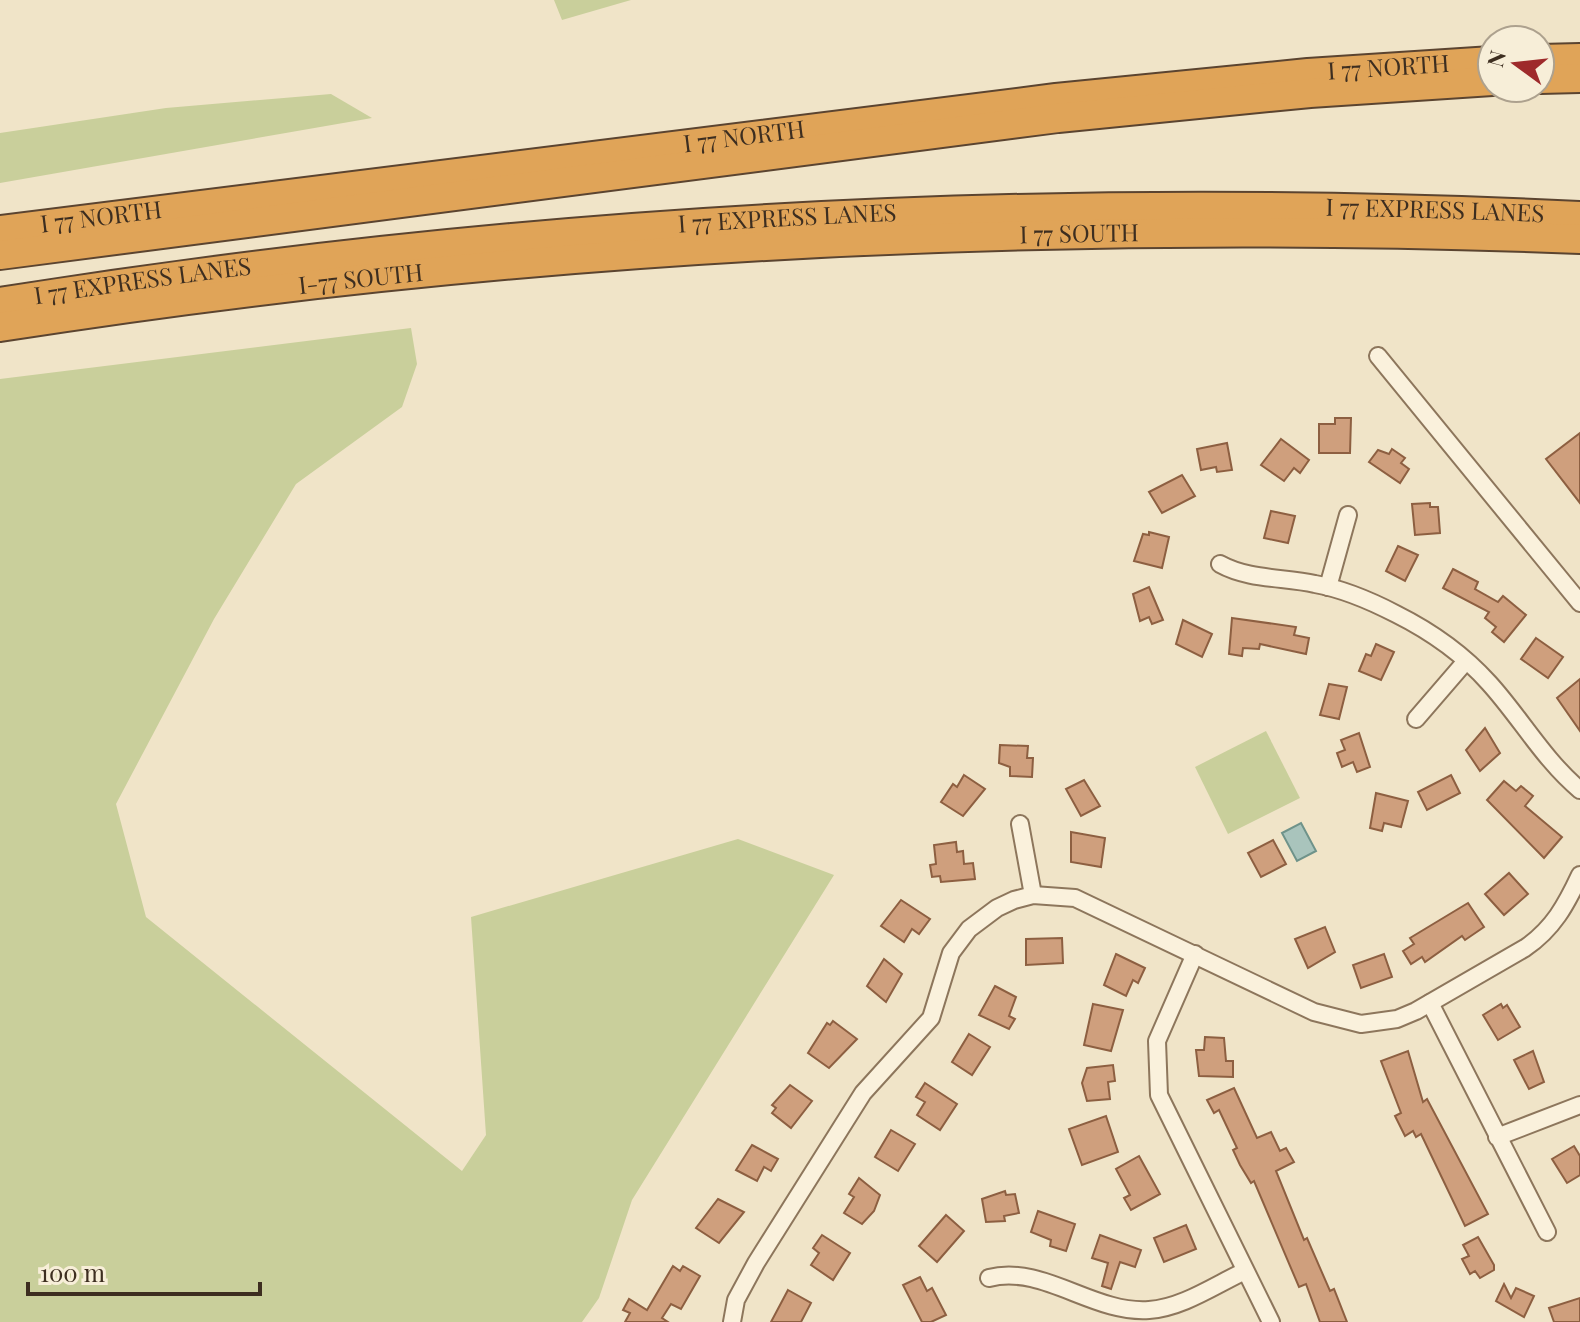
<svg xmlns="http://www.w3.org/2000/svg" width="1580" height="1322" font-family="'Playfair Display',serif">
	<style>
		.green { fill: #c9cf9b }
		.water { fill: #a9c4bc; stroke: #6f938a; stroke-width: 2 }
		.building { fill: #cf9f7d; stroke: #8d5f41; stroke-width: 2 }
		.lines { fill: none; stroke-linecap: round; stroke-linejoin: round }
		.minor-casing { stroke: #8d765c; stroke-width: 20 }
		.motorway-casing { stroke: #5b4430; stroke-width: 32 }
		.minor { stroke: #faf1dc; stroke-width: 16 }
		.motorway { stroke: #e0a458; stroke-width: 28 }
		.labels { text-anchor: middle; stroke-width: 8; stroke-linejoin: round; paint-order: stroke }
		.street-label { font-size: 24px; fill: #3d2e20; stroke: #f7eed8 }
	</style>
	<rect width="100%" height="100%" fill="#f0e4c8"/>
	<g class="green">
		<path d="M 554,0 L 631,0 L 562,20 Z"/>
		<path d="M 331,94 L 372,118 L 0,183 L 0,133 L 166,108 Z"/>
		<path d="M 411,328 L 417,364 L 402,407 L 296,484 L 214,619 L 116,804 L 146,917 L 462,1171 L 486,1135 L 471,917 L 738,839 L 834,875 L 632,1200 L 599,1298 L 582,1322 L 0,1322 L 0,379 Z"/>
		<path d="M 1266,731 L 1300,798 L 1228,834 L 1195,767 Z"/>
	</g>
	<path class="water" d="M 1301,823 L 1316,851 L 1297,861 L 1282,833 Z"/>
	<g class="building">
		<path d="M 1335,418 L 1351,418 L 1350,453 L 1319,453 L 1319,424 L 1335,424 Z"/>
		<path d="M 1580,433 L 1580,503 L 1546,459 Z"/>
		<path d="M 1281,439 L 1309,460 L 1300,473 L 1294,468 L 1284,481 L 1261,465 Z"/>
		<path d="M 1227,443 L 1232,470 L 1217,472 L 1216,467 L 1201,470 L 1197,449 Z"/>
		<path d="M 1392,449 L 1405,458 L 1401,463 L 1409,469 L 1400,483 L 1369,462 L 1378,450 L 1389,454 Z"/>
		<path d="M 1182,475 L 1195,496 L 1162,513 L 1149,492 Z"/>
		<path d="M 1430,503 L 1430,507 L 1438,507 L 1440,533 L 1415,535 L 1412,504 Z"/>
		<path d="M 1271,511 L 1295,516 L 1288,543 L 1264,538 Z"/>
		<path d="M 1149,532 L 1169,537 L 1162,568 L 1134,561 L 1143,534 L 1149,535 Z"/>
		<path d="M 1398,546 L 1418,555 L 1405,581 L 1386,571 Z"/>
		<path d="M 1453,569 L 1478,582 L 1475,589 L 1498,602 L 1503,596 L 1526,615 L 1504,642 L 1492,632 L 1496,627 L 1485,618 L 1489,612 L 1443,588 Z"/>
		<path d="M 1149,587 L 1163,620 L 1152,624 L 1149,617 L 1140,621 L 1133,594 Z"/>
		<path d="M 1232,618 L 1296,627 L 1294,635 L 1309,638 L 1306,654 L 1260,644 L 1259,649 L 1243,648 L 1242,656 L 1229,654 Z"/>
		<path d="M 1183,620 L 1212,634 L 1202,657 L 1176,644 Z"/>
		<path d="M 1536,638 L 1563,657 L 1548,678 L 1521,659 Z"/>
		<path d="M 1376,644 L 1394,652 L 1381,680 L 1359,671 L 1366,654 L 1371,656 Z"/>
		<path d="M 1580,679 L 1580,731 L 1557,698 Z"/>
		<path d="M 1329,684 L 1347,687 L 1339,719 L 1320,715 Z"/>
		<path d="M 1485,728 L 1500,753 L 1480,771 L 1466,750 Z"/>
		<path d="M 1359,733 L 1370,767 L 1357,772 L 1353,762 L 1342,767 L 1337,753 L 1345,750 L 1341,740 Z"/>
		<path d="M 1000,745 L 1028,746 L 1027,758 L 1033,758 L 1032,777 L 1010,776 L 1010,767 L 999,763 Z"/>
		<path d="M 964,775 L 985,789 L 963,816 L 941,802 L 953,784 L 957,787 Z"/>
		<path d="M 1451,775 L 1460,793 L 1427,810 L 1418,792 Z"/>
		<path d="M 1084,780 L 1100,806 L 1081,816 L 1066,789 Z"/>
		<path d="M 1504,781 L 1516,791 L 1521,786 L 1533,796 L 1525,806 L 1562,837 L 1544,858 L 1487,800 Z"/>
		<path d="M 1376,793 L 1408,801 L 1401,827 L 1384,823 L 1382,831 L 1370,828 Z"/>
		<path d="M 1071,832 L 1105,838 L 1101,867 L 1071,862 Z"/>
		<path d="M 1273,840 L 1286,864 L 1261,877 L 1248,853 Z"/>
		<path d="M 956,842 L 957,852 L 963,851 L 964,864 L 973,863 L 975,879 L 941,882 L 940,876 L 932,877 L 930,865 L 936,864 L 934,845 Z"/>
		<path d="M 1509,873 L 1528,894 L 1504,915 L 1485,894 Z"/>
		<path d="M 901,900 L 930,919 L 919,934 L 912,929 L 904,942 L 881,926 Z"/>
		<path d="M 1468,903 L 1484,927 L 1465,940 L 1462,936 L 1425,962 L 1422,957 L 1411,964 L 1403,951 L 1414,944 L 1410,938 Z"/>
		<path d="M 1325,927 L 1335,952 L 1308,968 L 1295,939 Z"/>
		<path d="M 1062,938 L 1063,963 L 1026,965 L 1026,939 Z"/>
		<path d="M 1116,954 L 1145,968 L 1138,983 L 1133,980 L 1126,996 L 1104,985 Z"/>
		<path d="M 1384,954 L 1392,977 L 1361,988 L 1353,965 Z"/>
		<path d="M 884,959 L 902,974 L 886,1002 L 867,986 Z"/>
		<path d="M 995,986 L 1016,997 L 1009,1016 L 1015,1019 L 1009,1029 L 979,1015 Z"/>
		<path d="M 1093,1004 L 1123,1010 L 1111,1051 L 1084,1045 Z"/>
		<path d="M 1501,1004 L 1503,1008 L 1507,1005 L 1520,1027 L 1498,1040 L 1483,1015 Z"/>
		<path d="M 833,1021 L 857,1039 L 829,1068 L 808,1053 L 827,1023 L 830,1025 Z"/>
		<path d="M 969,1034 L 990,1047 L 972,1075 L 952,1062 Z"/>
		<path d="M 1205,1037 L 1224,1038 L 1226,1061 L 1233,1061 L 1233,1077 L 1199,1076 L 1196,1050 L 1204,1050 Z"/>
		<path d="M 1408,1051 L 1423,1102 L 1427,1099 L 1488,1214 L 1465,1226 L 1421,1134 L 1416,1137 L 1413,1131 L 1405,1136 L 1395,1116 L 1401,1113 L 1381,1061 Z"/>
		<path d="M 1533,1051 L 1544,1082 L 1529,1089 L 1514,1060 Z"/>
		<path d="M 1113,1065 L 1115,1081 L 1108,1082 L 1110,1099 L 1087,1101 L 1082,1083 L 1087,1068 Z"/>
		<path d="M 925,1083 L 957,1104 L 940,1130 L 917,1115 L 925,1102 L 916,1097 Z"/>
		<path d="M 790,1085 L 812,1101 L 791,1128 L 772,1113 L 776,1108 L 772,1105 Z"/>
		<path d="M 1234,1088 L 1257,1138 L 1271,1132 L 1280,1151 L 1286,1148 L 1294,1162 L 1276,1171 L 1304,1240 L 1307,1238 L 1330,1291 L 1334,1289 L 1347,1322 L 1320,1322 L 1306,1284 L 1299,1287 L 1254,1181 L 1251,1183 L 1240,1165 L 1233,1150 L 1237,1148 L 1219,1110 L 1214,1113 L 1207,1100 Z"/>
		<path d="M 1106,1116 L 1118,1152 L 1082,1165 L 1069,1129 Z"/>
		<path d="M 891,1130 L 915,1144 L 898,1171 L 875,1157 Z"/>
		<path d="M 752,1145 L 778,1159 L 771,1171 L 764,1167 L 757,1181 L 736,1170 Z"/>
		<path d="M 1574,1146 L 1580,1156 L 1580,1175 L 1567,1183 L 1552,1159 Z"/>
		<path d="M 1139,1156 L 1160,1194 L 1131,1210 L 1124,1198 L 1130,1195 L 1116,1169 Z"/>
		<path d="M 859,1178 L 880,1195 L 874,1211 L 862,1224 L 844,1213 L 854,1197 L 849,1194 Z"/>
		<path d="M 1005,1191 L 1006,1195 L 1015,1194 L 1019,1213 L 1004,1216 L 1005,1221 L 986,1222 L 982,1199 Z"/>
		<path d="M 718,1199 L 744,1212 L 719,1243 L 696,1228 Z"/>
		<path d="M 1038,1211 L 1075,1224 L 1066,1251 L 1050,1246 L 1051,1240 L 1031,1232 Z"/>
		<path d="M 946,1215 L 964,1231 L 937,1262 L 919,1246 Z"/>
		<path d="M 1186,1225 L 1196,1249 L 1164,1262 L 1154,1238 Z"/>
		<path d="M 822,1235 L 850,1253 L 833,1280 L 811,1265 L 819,1253 L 813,1248 Z"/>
		<path d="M 1100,1235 L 1141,1250 L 1135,1267 L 1120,1262 L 1111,1289 L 1102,1286 L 1108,1263 L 1092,1258 Z"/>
		<path d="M 1478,1237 L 1494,1265 L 1494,1270 L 1480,1278 L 1475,1271 L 1470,1274 L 1462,1259 L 1469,1256 L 1463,1245 Z"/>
		<path d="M 673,1266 L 680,1271 L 683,1266 L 700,1276 L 681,1309 L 671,1304 L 662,1318 L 668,1322 L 625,1322 L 630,1313 L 623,1310 L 629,1299 L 647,1310 Z"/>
		<path d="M 920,1277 L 927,1291 L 932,1288 L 946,1315 L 931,1322 L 922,1322 L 903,1285 Z"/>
		<path d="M 1504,1284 L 1511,1298 L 1516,1288 L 1534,1296 L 1524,1317 L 1496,1301 Z"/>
		<path d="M 788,1290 L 811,1303 L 801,1322 L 771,1322 Z"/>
		<path d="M 1580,1298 L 1580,1322 L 1554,1322 L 1549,1308 Z"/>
	</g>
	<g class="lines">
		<defs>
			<g id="minor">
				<path d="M 1378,356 L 1580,603"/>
				<path d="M 1220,564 C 1249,580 1284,577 1315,584 C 1343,589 1371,601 1396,614 C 1430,631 1463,654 1489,683 C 1520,717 1544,760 1580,790"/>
				<path d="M 1328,587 L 1348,515"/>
				<path d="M 1416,719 L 1466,661"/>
				<path d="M 1020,824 L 1033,895"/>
				<path d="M 1195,954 L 1157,1041 L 1159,1095 L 1271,1322"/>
				<path d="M 1430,1003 L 1547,1232"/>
				<path d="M 1497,1137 L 1580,1105"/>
				<path d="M 989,1278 C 1043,1264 1093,1314 1149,1310 C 1182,1308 1215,1285 1245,1271"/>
				<path d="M 732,1322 L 736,1300 L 756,1263 L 863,1093 L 931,1018 L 951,953 L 969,929 L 997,908 L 1014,900 L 1033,895 L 1075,898 L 1314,1012 L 1361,1024 L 1397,1019 L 1416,1011 L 1525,948 C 1553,929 1566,905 1580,875"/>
			</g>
			<g id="motorway">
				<path d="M 1540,59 L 1580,58"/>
				<path d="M 1540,79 L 1580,78"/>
				<path id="s1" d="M 0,230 L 1056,98 L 1308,73 L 1492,61"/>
				<path d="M 0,255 L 1058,118 L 1310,93 L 1492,81"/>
				<path id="s2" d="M 0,302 C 521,219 1053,190 1580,216"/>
				<path id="s3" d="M 0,327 C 522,245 1052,219 1580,239"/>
			</g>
		</defs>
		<use href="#minor" class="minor-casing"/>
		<use href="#motorway" class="motorway-casing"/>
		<use href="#minor" class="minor"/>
		<use href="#motorway" class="motorway"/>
	</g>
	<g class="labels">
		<g class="street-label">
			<text dy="8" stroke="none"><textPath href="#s1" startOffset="1398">I 77 NORTH</textPath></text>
			<text dy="8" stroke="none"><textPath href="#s1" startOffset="750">I 77 NORTH</textPath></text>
			<text dy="8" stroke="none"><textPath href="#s2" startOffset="1440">I 77 EXPRESS LANES</textPath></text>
			<text dy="8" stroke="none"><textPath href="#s1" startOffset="102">I 77 NORTH</textPath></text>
			<text dy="8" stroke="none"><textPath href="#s2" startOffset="792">I 77 EXPRESS LANES</textPath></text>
			<text dy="8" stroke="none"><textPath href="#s3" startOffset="1084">I 77 SOUTH</textPath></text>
			<text dy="8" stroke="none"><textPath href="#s3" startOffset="364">I-77 SOUTH</textPath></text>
			<text dy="8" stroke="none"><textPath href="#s2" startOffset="144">I 77 EXPRESS LANES</textPath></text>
		</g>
	</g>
	<g transform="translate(1516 64) rotate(285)"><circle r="38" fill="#f7eed8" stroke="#ada18e" stroke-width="2"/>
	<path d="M0-6L14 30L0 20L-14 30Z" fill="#9e2a2b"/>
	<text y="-12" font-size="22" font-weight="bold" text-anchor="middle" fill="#3d2e20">N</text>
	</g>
	<path d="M28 1282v12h232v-12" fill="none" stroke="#3d2e20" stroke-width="4"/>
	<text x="40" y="1282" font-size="24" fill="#3d2e20" stroke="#f7eed8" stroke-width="6" paint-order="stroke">100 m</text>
</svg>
